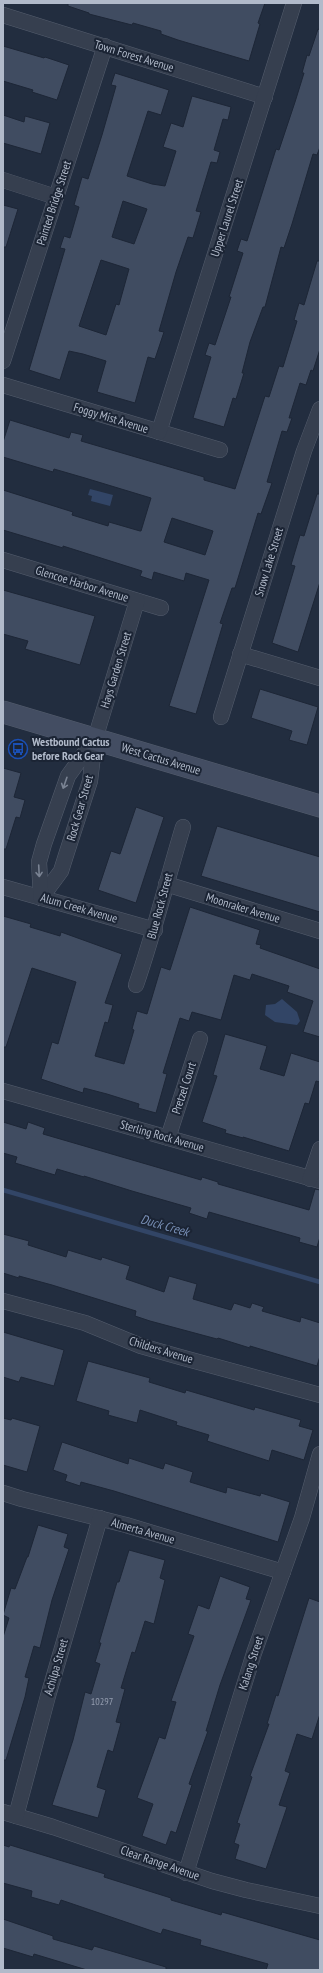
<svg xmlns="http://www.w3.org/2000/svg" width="323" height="1973" font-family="'PT Sans Narrow',sans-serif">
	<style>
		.water { fill: #324566 }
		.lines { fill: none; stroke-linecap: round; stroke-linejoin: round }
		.stream { stroke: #324566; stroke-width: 4.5 }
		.building { fill: #404c61; stroke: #1d2636; fill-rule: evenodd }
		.street-casing { stroke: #545d6d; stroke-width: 16 }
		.secondary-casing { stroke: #545d6d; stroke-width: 23 }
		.street { stroke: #363f4f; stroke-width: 15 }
		.secondary { stroke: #434d62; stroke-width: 22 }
		.oneway { stroke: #7a8393 }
		.labels { text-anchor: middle; stroke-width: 4; stroke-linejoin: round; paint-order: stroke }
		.number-label { font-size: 10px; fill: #959eb0 }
		.street-label { font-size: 12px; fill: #b1baca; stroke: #1b2434 }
		.poi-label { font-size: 12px; font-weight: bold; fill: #b1baca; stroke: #1b2434; text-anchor: start }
		.water-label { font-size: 13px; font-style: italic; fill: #778eb4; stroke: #1b2434 }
	</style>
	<rect width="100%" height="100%" fill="#222d3f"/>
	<g class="water">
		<path d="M 90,489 L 113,495 L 110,506 L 91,501 L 92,496 L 88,495 Z"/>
		<path d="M 282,999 L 297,1012 L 300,1021 L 297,1025 L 275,1022 L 265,1015 L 266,1005 L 275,1004 Z"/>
	</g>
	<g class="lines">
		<path class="stream" d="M 3,1190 L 320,1282"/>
	</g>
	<g class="building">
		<path d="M 68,3 L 265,3 L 258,23 L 260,24 L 249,61 L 178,40 L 161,34 L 161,31 L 133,23 L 132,25 L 89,14 L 89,13 L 68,6 Z"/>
		<path d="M 318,29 L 320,30 L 320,147 L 317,155 L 313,154 L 292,224 L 284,248 L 281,247 L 265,307 L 263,307 L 250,342 L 242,373 L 244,373 L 236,399 L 233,398 L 224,427 L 193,418 L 211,357 L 205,355 L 209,343 L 215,345 L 231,297 L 229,297 L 243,253 L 237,251 L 241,239 L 247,241 L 276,149 L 279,150 L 295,102 L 304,73 L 302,73 L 307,55 L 309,56 Z"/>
		<path d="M 3,46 L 44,58 L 45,57 L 69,65 L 57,100 L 32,92 L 33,90 L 3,81 Z"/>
		<path d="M 115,73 L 169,90 L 161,115 L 148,111 L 127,176 L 152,184 L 165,186 L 176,151 L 163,147 L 171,123 L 183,127 L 192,96 L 231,107 L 228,120 L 223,119 L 214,150 L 220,152 L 217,163 L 211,162 L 196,211 L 201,212 L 193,238 L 188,237 L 176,272 L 159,331 L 164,332 L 155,359 L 148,357 L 135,403 L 97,392 L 106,361 L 83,354 L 69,351 L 60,380 L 29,370 L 65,249 L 60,248 L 64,236 L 70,238 L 79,207 L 74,205 L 82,177 L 88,179 L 102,135 L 116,86 L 111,85 ZM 123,201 L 147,209 L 134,244 L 112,237 ZM 101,260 L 129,269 L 119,305 L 116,304 L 106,335 L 79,326 Z"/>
		<path d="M 3,115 L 24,122 L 25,116 L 50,123 L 41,154 L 3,143 Z"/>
		<path d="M 3,205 L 18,209 L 6,247 L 3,247 Z"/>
		<path d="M 317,261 L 320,261 L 320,349 L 313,371 L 311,370 L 306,385 L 300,383 L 289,418 L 292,418 L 287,432 L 282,431 L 267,482 L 272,483 L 261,514 L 258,513 L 235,588 L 232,588 L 220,623 L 223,624 L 196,714 L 169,706 L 209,580 L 186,573 L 184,581 L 154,572 L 152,580 L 140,576 L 142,571 L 63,546 L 63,548 L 3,530 L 3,490 L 73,512 L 72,515 L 108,526 L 109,522 L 140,531 L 141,531 L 151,498 L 85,478 L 54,469 L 53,472 L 3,457 L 3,442 L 10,420 L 69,438 L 71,432 L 83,435 L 81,441 L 204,477 L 204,480 L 235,489 L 265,396 L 269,397 L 279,366 L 283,367 L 297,321 L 294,320 L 299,303 L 304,305 ZM 172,518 L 213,531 L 205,555 L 164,542 Z"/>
		<path d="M 317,494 L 320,494 L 320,582 L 298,652 L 272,643 L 295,566 L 291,565 L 300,535 L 304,536 Z"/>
		<path d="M 3,590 L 95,616 L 80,665 L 25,649 L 28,641 L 3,634 Z"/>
		<path d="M 260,689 L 318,707 L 307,745 L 289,740 L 292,731 L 251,718 Z"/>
		<path d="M 3,768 L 21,773 L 14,797 L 25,800 L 20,818 L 16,817 L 6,849 L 3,849 Z"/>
		<path d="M 136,807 L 164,817 L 136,903 L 98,890 L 111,851 L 120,854 Z"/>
		<path d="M 217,826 L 320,857 L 320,912 L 201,876 Z"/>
		<path d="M 190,907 L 260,930 L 256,944 L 261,945 L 260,948 L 320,969 L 320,1037 L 303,1032 L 313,1001 L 287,992 L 289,986 L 252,974 L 250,980 L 234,975 L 221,1020 L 192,1012 L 189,1021 L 180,1018 L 163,1073 L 167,1074 L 156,1113 L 138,1108 L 139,1104 L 107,1094 L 84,1088 L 83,1093 L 41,1079 L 52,1042 L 58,1044 L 76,982 L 32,968 L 6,1047 L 3,1047 L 3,916 L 31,924 L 30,927 L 60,936 L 61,932 L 122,954 L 105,1003 L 113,1005 L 108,1023 L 105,1022 L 95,1056 L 124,1064 L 134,1030 L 132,1029 L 137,1011 L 147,1014 L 161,967 L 170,970 Z"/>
		<path d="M 225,1034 L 267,1046 L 260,1069 L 284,1076 L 291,1053 L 320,1062 L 320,1082 L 316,1081 L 309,1104 L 305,1103 L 289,1151 L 243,1137 L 243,1138 L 225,1133 L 226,1130 L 202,1122 L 217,1076 L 213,1075 Z"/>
		<path d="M 3,1122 L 26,1129 L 28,1122 L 45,1128 L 43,1134 L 201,1180 L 202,1177 L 218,1182 L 218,1184 L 309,1210 L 315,1189 L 320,1190 L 320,1237 L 317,1247 L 299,1242 L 300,1238 L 209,1212 L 207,1219 L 189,1213 L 191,1208 L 132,1191 L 84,1176 L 84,1177 L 57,1169 L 55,1175 L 15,1163 L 17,1157 L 3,1153 Z"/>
		<path d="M 3,1234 L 29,1241 L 28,1245 L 66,1257 L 68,1250 L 101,1260 L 102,1257 L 130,1266 L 126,1279 L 164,1292 L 169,1276 L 197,1284 L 193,1299 L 231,1310 L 234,1303 L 250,1308 L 252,1303 L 264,1307 L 262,1311 L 300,1322 L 301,1317 L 320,1323 L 320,1356 L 317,1366 L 250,1346 L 250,1348 L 218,1338 L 217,1339 L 150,1321 L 135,1316 L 136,1311 L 52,1285 L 19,1276 L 19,1278 L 3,1273 Z"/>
		<path d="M 3,1332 L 64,1350 L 54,1386 L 21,1377 L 19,1382 L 3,1377 Z"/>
		<path d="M 88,1361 L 150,1378 L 149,1382 L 185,1393 L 186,1390 L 254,1410 L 255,1407 L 301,1420 L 299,1426 L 313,1430 L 304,1460 L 272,1450 L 269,1461 L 207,1441 L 209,1435 L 176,1425 L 177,1422 L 140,1410 L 137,1423 L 108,1415 L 109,1411 L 76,1401 Z"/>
		<path d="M 3,1418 L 11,1420 L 12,1418 L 40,1426 L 27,1472 L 3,1465 Z"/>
		<path d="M 62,1442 L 128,1464 L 129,1458 L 163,1469 L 165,1463 L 193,1472 L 190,1482 L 226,1493 L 227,1487 L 260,1496 L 261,1493 L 290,1502 L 278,1542 L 114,1491 L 81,1482 L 80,1486 L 65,1481 L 67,1475 L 53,1470 Z"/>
		<path d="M 38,1525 L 68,1534 L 64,1547 L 69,1549 L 52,1600 L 40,1648 L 34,1646 L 25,1677 L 29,1678 L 25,1697 L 6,1760 L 3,1760 L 3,1637 L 9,1618 L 3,1615 L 11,1588 L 15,1589 L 27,1557 L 28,1557 Z"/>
		<path d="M 129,1550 L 165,1560 L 160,1578 L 165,1580 L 154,1624 L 145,1621 L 135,1653 L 132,1652 L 121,1688 L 125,1689 L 116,1722 L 121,1723 L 113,1752 L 108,1750 L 97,1787 L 106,1790 L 98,1818 L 52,1805 L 73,1740 L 85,1692 L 91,1694 L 100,1664 L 95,1662 L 101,1643 L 99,1643 L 117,1582 L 119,1582 Z"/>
		<path d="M 220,1576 L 250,1587 L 246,1599 L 251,1600 L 220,1685 L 206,1731 L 208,1731 L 189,1784 L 192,1785 L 176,1833 L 171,1831 L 166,1845 L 142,1836 L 153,1804 L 137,1798 L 159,1737 L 165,1739 L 176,1702 L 171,1701 L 194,1636 L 188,1634 L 198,1605 L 209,1609 Z"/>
		<path d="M 309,1598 L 320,1602 L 320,1714 L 312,1739 L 297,1734 L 285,1771 L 290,1773 L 279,1805 L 287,1807 L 266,1869 L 235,1859 L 239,1845 L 234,1843 L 240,1824 L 237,1823 L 252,1777 L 250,1776 L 269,1724 L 267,1724 L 276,1695 L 278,1696 Z"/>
		<path d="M 3,1845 L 9,1847 L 10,1845 L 105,1874 L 104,1877 L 171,1898 L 171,1900 L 221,1915 L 222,1912 L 320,1940 L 320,1970 L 266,1970 L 268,1964 L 200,1945 L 201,1940 L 163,1929 L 161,1934 L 61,1900 L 59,1905 L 31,1897 L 32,1891 L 3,1883 Z"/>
		<path d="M 3,1919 L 53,1936 L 53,1939 L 92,1950 L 94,1946 L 166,1967 L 166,1970 L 87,1970 L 34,1954 L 33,1957 L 3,1948 Z"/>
	</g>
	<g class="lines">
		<defs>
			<g id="street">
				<path d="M 3,15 L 265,97"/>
				<path d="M 3,180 L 56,197"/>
				<path d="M 3,361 L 105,46"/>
				<path d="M 3,385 L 220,450"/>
				<path d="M 159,432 L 294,3"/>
				<path d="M 3,560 L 161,608"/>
				<path d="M 240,654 L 320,678"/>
				<path d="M 221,717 L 304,451 L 320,409"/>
				<path d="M 166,884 L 320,931"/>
				<path d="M 3,887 L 155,930"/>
				<path d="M 41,898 L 61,871 L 67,852 L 90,781 L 95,739 L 137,601"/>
				<path d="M 41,898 L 39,862 L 44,844 L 68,776 L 94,740"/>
				<path d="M 136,985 C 154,933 167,880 183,827"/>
				<path d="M 3,1091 L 320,1181"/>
				<path d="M 168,1138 L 200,1039"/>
				<path d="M 310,1179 L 320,1149"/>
				<path d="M 3,1301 L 85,1323 L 141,1346 L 180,1357 L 320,1395"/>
				<path d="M 3,1493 L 22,1499 L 126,1525 L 283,1572"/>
				<path d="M 3,1812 L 53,1827 L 212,1881 L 246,1890 L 320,1906"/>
				<path d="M 16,1816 L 48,1696 L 100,1518"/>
				<path d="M 186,1873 L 254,1653 L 302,1518 L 320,1454"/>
			</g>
			<path id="secondary" d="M 3,712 L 320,806"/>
		</defs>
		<use href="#street" class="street-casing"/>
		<use href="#secondary" class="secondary-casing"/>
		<use href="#street" class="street"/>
		<use href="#secondary" class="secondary"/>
	</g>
	<defs><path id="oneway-shaft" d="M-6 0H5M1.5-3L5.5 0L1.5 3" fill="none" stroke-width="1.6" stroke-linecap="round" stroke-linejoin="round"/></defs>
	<g class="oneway">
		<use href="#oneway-shaft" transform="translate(65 783) rotate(109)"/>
		<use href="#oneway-shaft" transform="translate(39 871) rotate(87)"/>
	</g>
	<defs>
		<symbol id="bus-ring" viewBox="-11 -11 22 22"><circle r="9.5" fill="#1b2434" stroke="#1a4fb4" stroke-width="1.5"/><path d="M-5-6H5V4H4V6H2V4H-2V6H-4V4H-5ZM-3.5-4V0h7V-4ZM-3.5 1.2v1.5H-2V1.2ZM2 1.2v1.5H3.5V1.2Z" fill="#1a4fb4"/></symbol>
	</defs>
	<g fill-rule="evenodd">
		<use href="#bus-ring" x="7" y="738" width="22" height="22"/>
	</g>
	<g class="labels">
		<g class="number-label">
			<text x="102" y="1705">10297</text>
		</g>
		<g class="street-label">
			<text transform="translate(134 56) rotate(17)" y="4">Town Forest Avenue</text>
			<text transform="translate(54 203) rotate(-72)" y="4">Painted Bridge Street</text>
			<text transform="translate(227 218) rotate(-72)" y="4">Upper Laurel Street</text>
			<text transform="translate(111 418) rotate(17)" y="4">Foggy Mist Avenue</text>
			<text transform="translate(269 562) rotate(-73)" y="4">Snow Lake Street</text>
			<text transform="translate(82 584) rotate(17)" y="4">Glencoe Harbor Avenue</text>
			<text transform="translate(116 670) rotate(-73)" y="4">Hays Garden Street</text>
			<text transform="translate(161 759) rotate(17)" y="4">West Cactus Avenue</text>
			<text transform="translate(80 808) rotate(-74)" y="4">Rock Gear Street</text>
			<text transform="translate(160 906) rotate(-75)" y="4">Blue Rock Street</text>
			<text transform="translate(79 908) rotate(16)" y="4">Alum Creek Avenue</text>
			<text transform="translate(243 908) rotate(17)" y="4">Moonraker Avenue</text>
			<text transform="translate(184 1088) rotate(-72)" y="4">Pretzel Court</text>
			<text transform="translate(162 1136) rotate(16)" y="4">Sterling Rock Avenue</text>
			<text transform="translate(161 1350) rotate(17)" y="4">Childers Avenue</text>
			<text transform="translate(143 1531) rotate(16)" y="4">Almerta Avenue</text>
			<text transform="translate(251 1663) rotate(-72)" y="4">Kalang Street</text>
			<text transform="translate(56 1667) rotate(-74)" y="4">Achilpa Street</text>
			<text transform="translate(160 1863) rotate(19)" y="4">Clear Range Avenue</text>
		</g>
		<g class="poi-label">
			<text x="32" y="746">Westbound Cactus<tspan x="32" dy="14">before Rock Gear</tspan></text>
		</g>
		<g class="water-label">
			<text transform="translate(165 1225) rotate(16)" y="5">Duck Creek</text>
		</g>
	</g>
	<rect width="323" height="1973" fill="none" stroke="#b1baca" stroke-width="8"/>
</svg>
